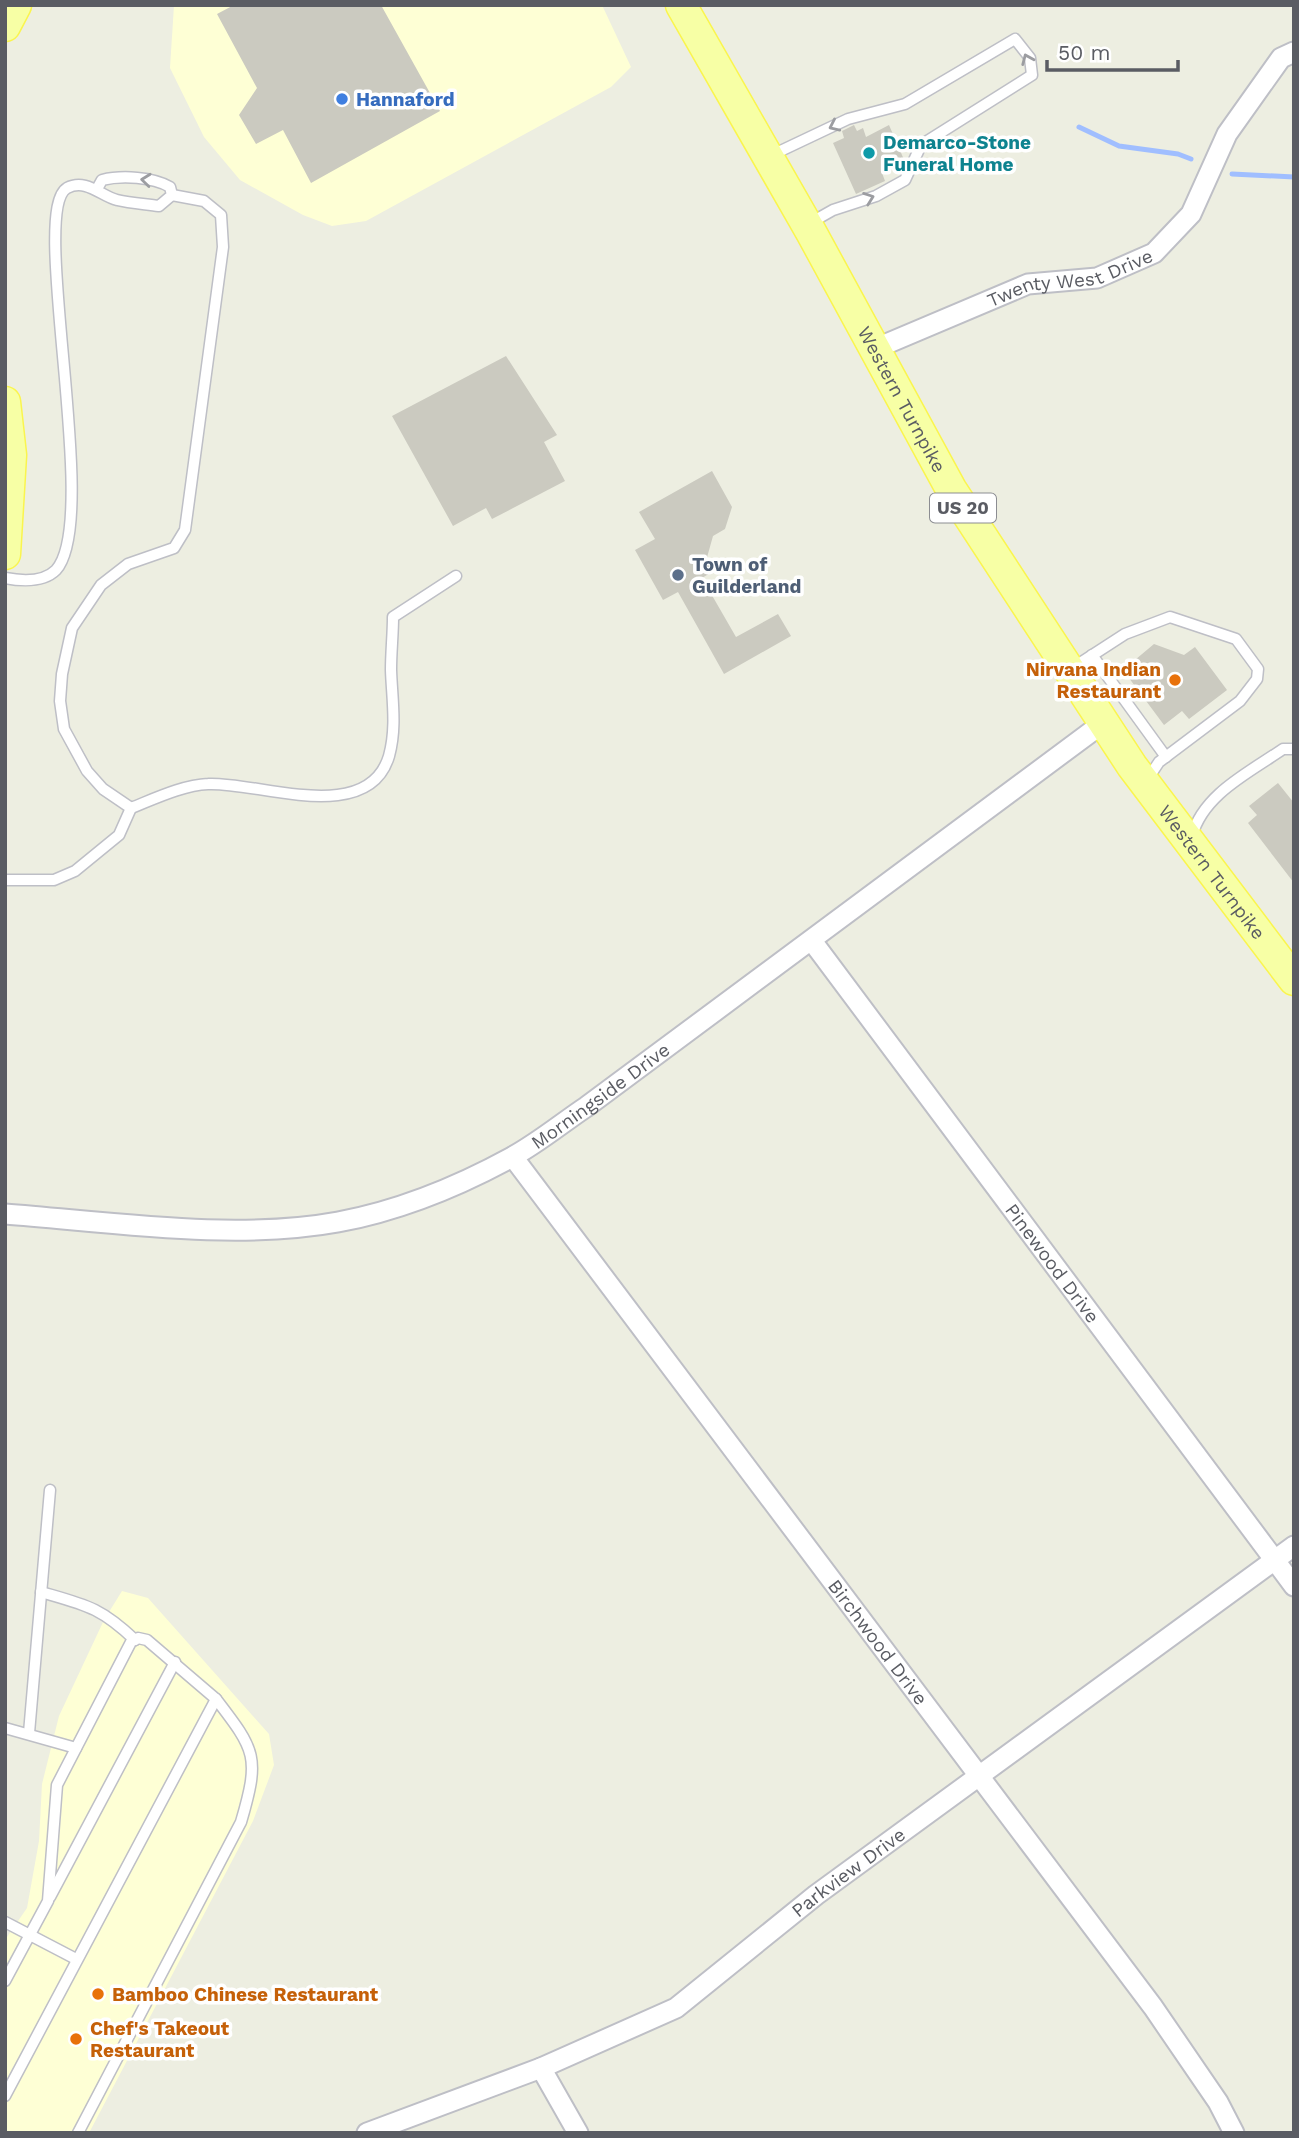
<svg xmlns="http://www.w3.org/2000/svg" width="1299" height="2138" font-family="'Work Sans',sans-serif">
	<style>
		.commercial { fill: #feffd5 }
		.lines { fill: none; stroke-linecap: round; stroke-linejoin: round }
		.stream { stroke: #a0beff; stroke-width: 5 }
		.building { fill: #cbcac0 }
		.service-casing { stroke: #bebfc6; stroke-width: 13 }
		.minor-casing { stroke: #bebfc6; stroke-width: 23 }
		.primary-casing { stroke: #faf54e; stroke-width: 33 }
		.service { stroke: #fff; stroke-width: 10 }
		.minor { stroke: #fff; stroke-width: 19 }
		.primary { stroke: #f7ffa5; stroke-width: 30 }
		.oneway { stroke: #9c9da1 }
		.shop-dot { fill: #3f7fe0; stroke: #fff; stroke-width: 2.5 }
		.culture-dot { fill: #0f9aa8; stroke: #fff; stroke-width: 2.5 }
		.service-dot { fill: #5c6f8a; stroke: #fff; stroke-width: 2.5 }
		.food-dot { fill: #e8710a; stroke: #fff; stroke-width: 2.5 }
		.labels { text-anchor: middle; stroke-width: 7; stroke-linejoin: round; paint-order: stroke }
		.shield { fill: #fff; stroke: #8c8d92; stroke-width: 2 }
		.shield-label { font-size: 18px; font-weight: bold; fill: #5a5c63 }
		.shop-label { font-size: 19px; font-weight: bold; fill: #366cbe; stroke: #fff; text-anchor: start }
		.culture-label { font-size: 19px; font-weight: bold; fill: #0d838f; stroke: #fff; text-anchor: start }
		.street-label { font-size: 19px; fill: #5a5c63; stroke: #fff }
		.service-label { font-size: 19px; font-weight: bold; fill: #4e5e75; stroke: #fff; text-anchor: start }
		.food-label { font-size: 19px; font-weight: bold; fill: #c56008; stroke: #fff; text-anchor: start }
	</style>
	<rect width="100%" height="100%" fill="#edeee1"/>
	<g class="commercial">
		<path d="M 174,5 L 602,5 L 631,67 L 611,87 L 366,221 L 332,226 L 303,215 L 240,180 L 204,137 L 170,68 Z"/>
		<path d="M 122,1591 L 148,1598 L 269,1734 L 274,1765 L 253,1821 L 89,2133 L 5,2133 L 5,1940 L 27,1908 L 39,1841 L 42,1784 L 59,1716 L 104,1620 Z"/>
	</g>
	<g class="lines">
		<g class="stream">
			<path d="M 1079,127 L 1119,146 L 1178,154 L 1191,159"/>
			<path d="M 1232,174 L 1294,177"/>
		</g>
	</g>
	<g class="building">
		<path d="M 234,5 L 381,5 L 440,111 L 311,183 L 283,130 L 256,144 L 239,115 L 257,88 L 217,14 Z"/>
		<path d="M 854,125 L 857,131 L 863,128 L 866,137 L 889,125 L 905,162 L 882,173 L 885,181 L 856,194 L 833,143 L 844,138 L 842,131 Z"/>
		<path d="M 506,356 L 557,435 L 544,442 L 565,481 L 492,519 L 486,508 L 453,526 L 392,416 Z"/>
		<path d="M 712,471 L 732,507 L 725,529 L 713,536 L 706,561 L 712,572 L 702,578 L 736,637 L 778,614 L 791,636 L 724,674 L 678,592 L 663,600 L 635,550 L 655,539 L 639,512 Z"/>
		<path d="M 1154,644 L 1184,655 L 1195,647 L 1227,690 L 1189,719 L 1182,711 L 1164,725 L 1123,670 Z"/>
		<path d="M 1278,783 L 1294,803 L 1294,883 L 1248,823 L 1257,815 L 1249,806 Z"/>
	</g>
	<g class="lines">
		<defs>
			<g id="service">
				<path d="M 772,155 L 848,119 L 905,104 L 1015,39 L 1030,58 L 1032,75 L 921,145 L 905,180 L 876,196 L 833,210 L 810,223"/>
				<path d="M 5,578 C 21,581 43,583 56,570 C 102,519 28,211 67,188 C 86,178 101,196 117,200 C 130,203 145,204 159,206 L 172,195 L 170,187 C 153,177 122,175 102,180 L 97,189"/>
				<path d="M 1091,658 L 1092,655 L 1166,757"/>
				<path d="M 1071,669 L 1125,634 L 1170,617 L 1236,639 L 1258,669 L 1257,679 L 1240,701 L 1159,762 L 1147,780"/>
				<path d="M 131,808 C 154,799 183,785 208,784 C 256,781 368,827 389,756 C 397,727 392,699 391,670 C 391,652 393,634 393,617 L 456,576"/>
				<path d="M 1192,836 C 1203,794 1250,772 1283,749 L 1294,749"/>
				<path d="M 5,880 L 54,880 L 75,871 L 119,835 L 131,808 L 103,789 L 87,771 L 64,729 L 60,701 L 62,674 L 72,628 L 101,585 L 128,564 L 174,548 L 185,530 L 223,247 L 221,215 L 204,201 L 172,195"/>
				<path d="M 41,1592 C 86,1605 100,1607 135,1640"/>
				<path d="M 5,1728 L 76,1748"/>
				<path d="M 29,1733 L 50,1490"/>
				<path d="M 50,1897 L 175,1662"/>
				<path d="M 5,1922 L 76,1959"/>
				<path d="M 5,1981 L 48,1901 L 57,1785 L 131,1642 L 138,1638 L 147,1640 L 216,1699 L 5,2096"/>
				<path d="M 78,2133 L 241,1822 C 260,1757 256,1751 216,1699"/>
			</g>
			<g id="minor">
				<path id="s1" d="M 872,350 L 1028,284 L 1097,278 L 1154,253 L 1191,214 L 1227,134 L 1281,58 L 1294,52"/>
				<path id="s2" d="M 812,941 L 1294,1586"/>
				<path id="s3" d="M 513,1157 L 1153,2007 L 1218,2102 L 1234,2133"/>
				<path id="s4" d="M 5,1214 C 110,1222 235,1241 338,1222 C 397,1211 459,1186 512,1157 C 538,1143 562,1123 586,1107 L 1103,723"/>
				<path d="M 541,2068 L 578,2133"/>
				<path id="s5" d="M 367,2133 L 541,2068 L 676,2008 L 816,1895 L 1294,1546"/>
			</g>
			<g id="primary">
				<path id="s6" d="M 681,5 L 811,232 L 951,489 L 1132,766 L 1294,980"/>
				<path d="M 5,26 L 16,5"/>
				<path d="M 5,402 L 11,455 L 5,554"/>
			</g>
		</defs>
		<use href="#service" class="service-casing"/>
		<use href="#minor" class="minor-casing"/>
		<use href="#primary" class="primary-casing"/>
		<use href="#service" class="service"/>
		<use href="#minor" class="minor"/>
		<use href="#primary" class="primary"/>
	</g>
	<defs><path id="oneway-chevron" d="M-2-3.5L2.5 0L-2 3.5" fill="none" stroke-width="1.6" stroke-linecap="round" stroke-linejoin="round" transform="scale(1.75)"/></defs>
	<g class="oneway">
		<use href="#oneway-chevron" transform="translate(1027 59) rotate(-113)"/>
		<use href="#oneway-chevron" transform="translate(834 126) rotate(155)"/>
		<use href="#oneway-chevron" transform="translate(146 180) rotate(-174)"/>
		<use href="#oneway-chevron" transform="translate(869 198) rotate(-20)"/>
	</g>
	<circle class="shop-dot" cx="342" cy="99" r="7"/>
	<circle class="culture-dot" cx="869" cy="153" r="7"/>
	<circle class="service-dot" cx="678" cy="575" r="7"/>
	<g class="food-dot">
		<circle cx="1175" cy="680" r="7"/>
		<circle cx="98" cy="1994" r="7"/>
		<circle cx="76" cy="2039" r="7"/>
	</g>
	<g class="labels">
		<rect class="shield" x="930" y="493.5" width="66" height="29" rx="5"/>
		<g class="shield-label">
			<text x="963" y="514">US 20</text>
		</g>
		<g class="shop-label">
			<text x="356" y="106">Hannaford</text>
		</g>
		<g class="culture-label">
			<text x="883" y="149">Demarco-Stone<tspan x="883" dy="22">Funeral Home</tspan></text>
		</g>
		<g class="street-label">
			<text dy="7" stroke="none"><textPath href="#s1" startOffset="212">Twenty West Drive</textPath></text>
			<text dy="7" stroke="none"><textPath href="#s6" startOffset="452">Western Turnpike</textPath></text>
			<text dy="7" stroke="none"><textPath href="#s6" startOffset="1018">Western Turnpike</textPath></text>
			<text dy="7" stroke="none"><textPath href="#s4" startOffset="628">Morningside Drive</textPath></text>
			<text dy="7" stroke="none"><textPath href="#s2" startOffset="402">Pinewood Drive</textPath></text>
			<text dy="7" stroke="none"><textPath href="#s3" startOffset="607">Birchwood Drive</textPath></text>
			<text dy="7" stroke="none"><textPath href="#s5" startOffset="553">Parkview Drive</textPath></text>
		</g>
		<g class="service-label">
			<text x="692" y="571">Town of<tspan x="692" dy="22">Guilderland</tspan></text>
		</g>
		<g class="food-label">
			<text x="1161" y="676" text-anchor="end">Nirvana Indian<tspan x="1161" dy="22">Restaurant</tspan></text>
			<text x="112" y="2001">Bamboo Chinese Restaurant</text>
			<text x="90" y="2035">Chef's Takeout<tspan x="90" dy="22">Restaurant</tspan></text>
		</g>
	</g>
	<rect width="1299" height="2138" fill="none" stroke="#5a5c63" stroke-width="14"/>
	<path d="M1047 60v10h131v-10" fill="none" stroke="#5a5c63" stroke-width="3.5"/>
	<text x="1058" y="60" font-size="21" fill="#5a5c63" stroke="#ffffff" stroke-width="5" paint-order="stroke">50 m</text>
</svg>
